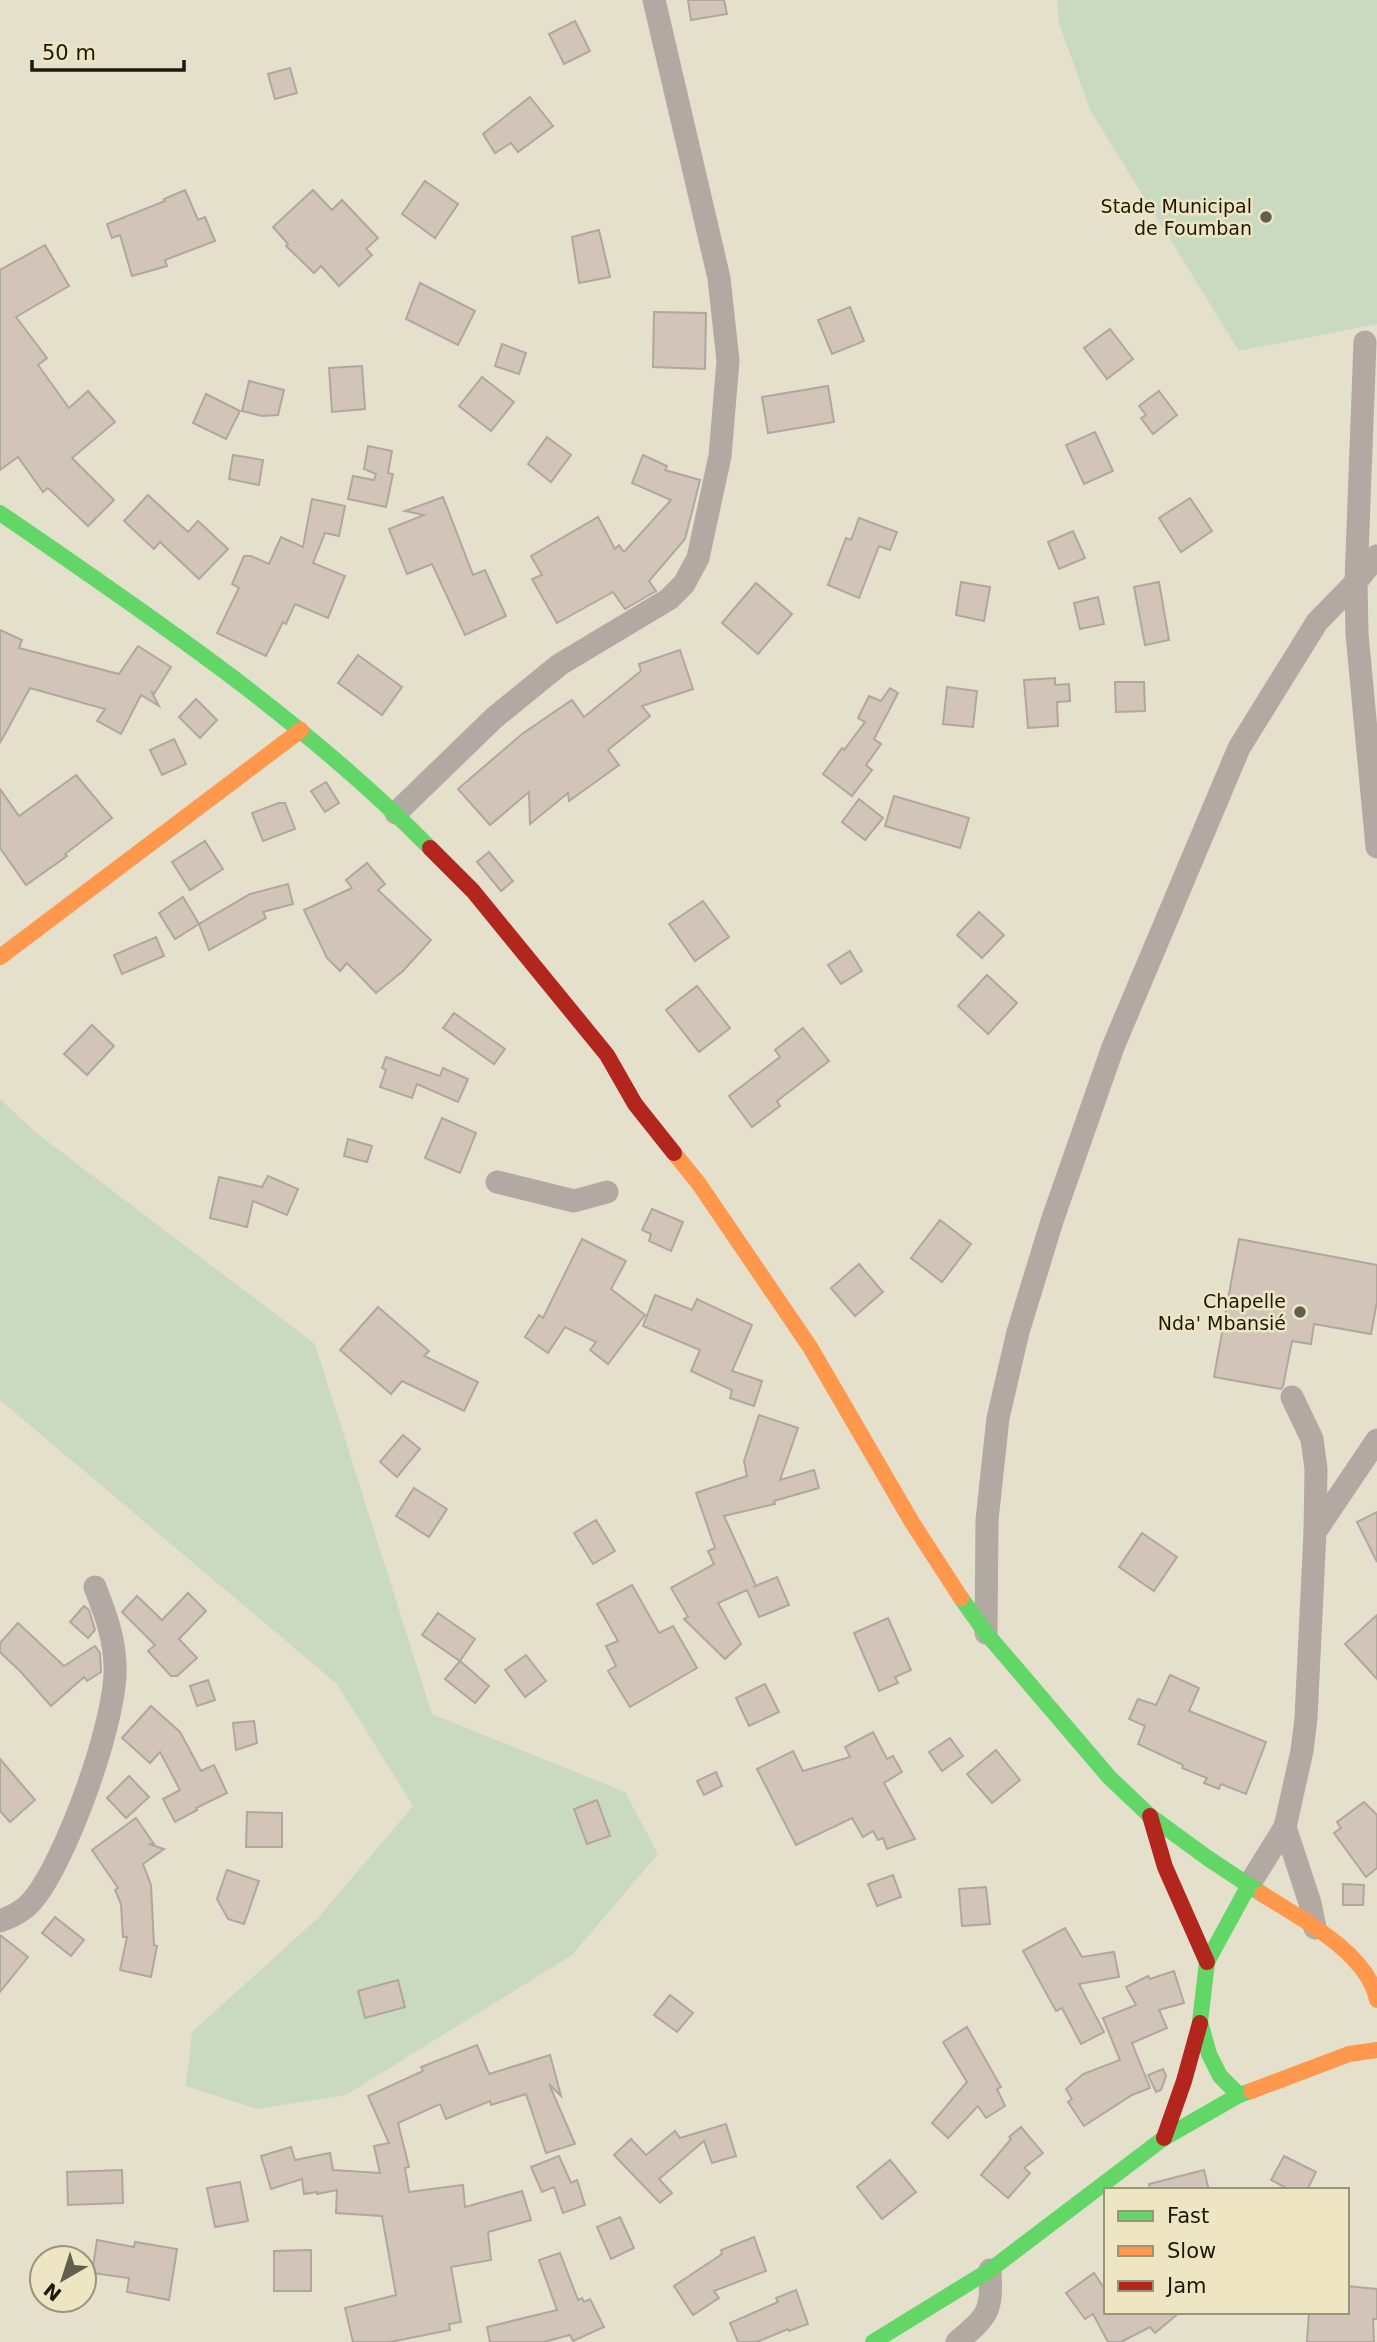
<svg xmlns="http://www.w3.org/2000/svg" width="1377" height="2342" font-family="'DejaVu Sans',sans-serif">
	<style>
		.green { fill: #cadac1 }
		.building { fill: #d3c4ba; stroke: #b0a79d; stroke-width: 2 }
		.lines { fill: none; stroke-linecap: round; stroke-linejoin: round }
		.street { stroke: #b2a9a3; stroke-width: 23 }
		.fast { stroke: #63d668; stroke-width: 16 }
		.slow { stroke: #ff974d; stroke-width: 16 }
		.jam { stroke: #b3261e; stroke-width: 16 }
		.poi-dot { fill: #625f4f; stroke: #eee6c2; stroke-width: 2.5 }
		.labels { text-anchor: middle; stroke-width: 5; stroke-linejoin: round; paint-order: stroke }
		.poi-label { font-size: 19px; fill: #1c190c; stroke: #eee6c2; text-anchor: end }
	</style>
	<rect width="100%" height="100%" fill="#e4e0cc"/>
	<g class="green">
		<path d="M 1057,0 L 1377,0 L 1377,324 L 1239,351 L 1090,110 L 1059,23 Z"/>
		<path d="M 0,1099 L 35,1132 L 315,1344 L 432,1714 L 625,1792 L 658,1854 L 572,1955 L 346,2095 L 257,2109 L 186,2086 L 192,2032 L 318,1918 L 413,1806 L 337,1684 L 0,1400 Z"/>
	</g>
	<g class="building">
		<path d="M 688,0 L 724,0 L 727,14 L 691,20 Z"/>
		<path d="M 575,21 L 590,51 L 564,64 L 549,34 Z"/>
		<path d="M 290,68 L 297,93 L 275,99 L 268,74 Z"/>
		<path d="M 530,97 L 553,126 L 518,152 L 511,143 L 495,153 L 483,134 Z"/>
		<path d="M 425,181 L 458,204 L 435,238 L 402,214 Z"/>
		<path d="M 185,190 L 198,220 L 205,217 L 215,241 L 165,260 L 167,266 L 132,276 L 120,235 L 112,238 L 107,224 L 165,201 L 164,199 Z"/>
		<path d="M 313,190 L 332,210 L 342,200 L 378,238 L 366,249 L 372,255 L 339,286 L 321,266 L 314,273 L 286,246 L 288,244 L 273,227 Z"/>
		<path d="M 599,230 L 610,277 L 579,283 L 572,237 Z"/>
		<path d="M 45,245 L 69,286 L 16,317 L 47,358 L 38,365 L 69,408 L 88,391 L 115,422 L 72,458 L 114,500 L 88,526 L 48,488 L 43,492 L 18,457 L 0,470 L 0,270 Z"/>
		<path d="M 420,283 L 475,311 L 458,345 L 406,319 Z"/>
		<path d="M 850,307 L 864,341 L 832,354 L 818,320 Z"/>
		<path d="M 654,312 L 706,313 L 705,369 L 653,367 Z"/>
		<path d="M 1110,329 L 1133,359 L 1107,379 L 1084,348 Z"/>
		<path d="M 502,344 L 526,353 L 519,374 L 495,366 Z"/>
		<path d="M 362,366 L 365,409 L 332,412 L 329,368 Z"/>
		<path d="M 482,377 L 514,402 L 491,431 L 459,406 Z"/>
		<path d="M 249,381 L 284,390 L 278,415 L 262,416 L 242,411 Z"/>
		<path d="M 828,386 L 834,422 L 768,433 L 762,397 Z"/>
		<path d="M 1159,391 L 1177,415 L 1153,434 L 1141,418 L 1146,415 L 1139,406 Z"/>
		<path d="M 206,394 L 240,411 L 226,439 L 193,423 Z"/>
		<path d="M 1095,432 L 1113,471 L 1084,484 L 1066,445 Z"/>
		<path d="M 547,437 L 571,455 L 551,482 L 528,464 Z"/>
		<path d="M 368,446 L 392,451 L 388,473 L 393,474 L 386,507 L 348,499 L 353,476 L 374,480 L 376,474 L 364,469 Z"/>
		<path d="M 233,455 L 263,460 L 259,485 L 229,479 Z"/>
		<path d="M 643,455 L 667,466 L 665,470 L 700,480 L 685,539 L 649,581 L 656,591 L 625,609 L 613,592 L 557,623 L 532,579 L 542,575 L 531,556 L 598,517 L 615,549 L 619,545 L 624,552 L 671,500 L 632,483 Z"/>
		<path d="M 148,495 L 188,532 L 198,521 L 228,549 L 199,579 L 160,542 L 154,549 L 124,521 Z"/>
		<path d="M 443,497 L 473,575 L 485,570 L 506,616 L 465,635 L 432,564 L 407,574 L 389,529 L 424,515 L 405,511 Z"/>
		<path d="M 1190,498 L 1212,531 L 1181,552 L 1159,518 Z"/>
		<path d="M 312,499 L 345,506 L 339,536 L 325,533 L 313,563 L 345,576 L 328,618 L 295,604 L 286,624 L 283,622 L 266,656 L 217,633 L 239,588 L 232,584 L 244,556 L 251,556 L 269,564 L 281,537 L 303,547 Z"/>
		<path d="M 859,518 L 897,532 L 890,550 L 879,546 L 859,598 L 828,585 L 846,538 L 851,540 Z"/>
		<path d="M 1073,531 L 1085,558 L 1059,569 L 1048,542 Z"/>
		<path d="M 961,582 L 990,587 L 984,621 L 956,615 Z"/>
		<path d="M 1159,582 L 1169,640 L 1145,645 L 1134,587 Z"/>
		<path d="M 756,583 L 792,614 L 758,654 L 722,623 Z"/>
		<path d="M 1098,597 L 1104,624 L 1080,629 L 1074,603 Z"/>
		<path d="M 0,630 L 22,640 L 19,648 L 119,674 L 138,646 L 171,667 L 154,694 L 151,691 L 159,706 L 141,695 L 121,734 L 97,721 L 105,709 L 30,688 L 0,743 Z"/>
		<path d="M 680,650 L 693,689 L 642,706 L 650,716 L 608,750 L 619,765 L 569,801 L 568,793 L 530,824 L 529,792 L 490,825 L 458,789 L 522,734 L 572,700 L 584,717 L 641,671 L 639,664 Z"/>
		<path d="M 358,655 L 402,687 L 382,715 L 338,683 Z"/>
		<path d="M 1055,678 L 1055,685 L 1069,684 L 1070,701 L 1057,702 L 1058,726 L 1028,728 L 1024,680 Z"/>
		<path d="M 1115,682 L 1144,682 L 1145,711 L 1116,712 Z"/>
		<path d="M 947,687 L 977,691 L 973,727 L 943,724 Z"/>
		<path d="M 890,688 L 898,693 L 874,739 L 881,744 L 866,765 L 872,770 L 852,796 L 823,774 L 842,748 L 844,750 L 865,722 L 858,718 L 869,696 L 881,701 Z"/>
		<path d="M 196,699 L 217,720 L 200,738 L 179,717 Z"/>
		<path d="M 174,739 L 186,764 L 162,775 L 150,750 Z"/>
		<path d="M 76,775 L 112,818 L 65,854 L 67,856 L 26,885 L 0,848 L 0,789 L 19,816 Z"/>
		<path d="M 326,782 L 339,803 L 325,812 L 311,791 Z"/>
		<path d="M 894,796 L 969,818 L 960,848 L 885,826 Z"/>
		<path d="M 859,799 L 883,818 L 865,840 L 842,822 Z"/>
		<path d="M 279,803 L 285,803 L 295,829 L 263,841 L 252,813 Z"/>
		<path d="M 205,841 L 223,869 L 190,890 L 172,862 Z"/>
		<path d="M 489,852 L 513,881 L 501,891 L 477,862 Z"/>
		<path d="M 367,863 L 385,884 L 378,890 L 431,940 L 403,971 L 376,993 L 347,963 L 340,971 L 327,958 L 304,910 L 352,888 L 346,880 Z"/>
		<path d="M 288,884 L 293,904 L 263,912 L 266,918 L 209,950 L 199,924 L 250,894 Z"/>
		<path d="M 183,897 L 199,924 L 175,939 L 159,913 Z"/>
		<path d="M 703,901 L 729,937 L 695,961 L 669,924 Z"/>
		<path d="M 979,912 L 1004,935 L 982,958 L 957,935 Z"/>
		<path d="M 156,937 L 164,956 L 122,974 L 114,955 Z"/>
		<path d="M 850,951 L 862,971 L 841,984 L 828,965 Z"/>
		<path d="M 987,975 L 1017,1003 L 988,1034 L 958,1006 Z"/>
		<path d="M 697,986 L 730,1028 L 699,1052 L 666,1010 Z"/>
		<path d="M 454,1013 L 505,1049 L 494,1064 L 443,1028 Z"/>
		<path d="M 92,1025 L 114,1046 L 87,1075 L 64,1054 Z"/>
		<path d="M 803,1028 L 829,1061 L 777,1101 L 780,1106 L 752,1127 L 729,1096 L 780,1057 L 775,1050 Z"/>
		<path d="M 386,1057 L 440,1076 L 443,1068 L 468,1079 L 458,1102 L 417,1084 L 412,1098 L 380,1087 L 386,1070 L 382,1068 Z"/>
		<path d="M 442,1118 L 476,1133 L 460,1173 L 425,1158 Z"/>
		<path d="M 348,1139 L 372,1146 L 367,1162 L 344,1156 Z"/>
		<path d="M 268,1176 L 298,1189 L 287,1215 L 253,1201 L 247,1227 L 210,1218 L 219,1177 L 262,1187 Z"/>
		<path d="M 652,1209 L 683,1222 L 671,1251 L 649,1241 L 651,1234 L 642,1230 Z"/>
		<path d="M 940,1220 L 971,1244 L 942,1282 L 911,1258 Z"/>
		<path d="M 582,1239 L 626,1261 L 611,1289 L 645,1315 L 608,1364 L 590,1350 L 596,1342 L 565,1327 L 548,1353 L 525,1337 L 539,1315 L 543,1318 Z"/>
		<path d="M 1239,1239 L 1377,1265 L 1377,1301 L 1371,1334 L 1314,1324 L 1311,1344 L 1292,1341 L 1283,1386 L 1281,1389 L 1214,1377 Z"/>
		<path d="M 859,1264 L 883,1292 L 855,1316 L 831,1288 Z"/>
		<path d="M 655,1295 L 692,1310 L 697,1299 L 752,1325 L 732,1371 L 762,1381 L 754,1406 L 730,1398 L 732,1390 L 691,1371 L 700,1350 L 643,1326 Z"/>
		<path d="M 378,1307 L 429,1351 L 424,1356 L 478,1382 L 464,1411 L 402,1381 L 391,1394 L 340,1350 Z"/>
		<path d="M 759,1415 L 798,1428 L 780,1480 L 814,1470 L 819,1488 L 774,1501 L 775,1504 L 724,1516 L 756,1586 L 753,1587 L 777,1577 L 789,1605 L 759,1617 L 747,1590 L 718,1603 L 741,1644 L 725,1659 L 684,1619 L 688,1617 L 671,1588 L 714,1564 L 708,1551 L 715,1548 L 696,1493 L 747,1476 L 744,1461 Z"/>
		<path d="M 403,1435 L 420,1449 L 397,1477 L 380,1462 Z"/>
		<path d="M 414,1488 L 447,1509 L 429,1537 L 396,1516 Z"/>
		<path d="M 1377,1512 L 1377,1562 L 1357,1522 Z"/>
		<path d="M 596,1520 L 615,1551 L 593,1564 L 574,1533 Z"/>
		<path d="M 1142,1533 L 1177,1557 L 1154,1591 L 1119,1567 Z"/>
		<path d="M 632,1585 L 659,1633 L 673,1626 L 697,1668 L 630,1707 L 608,1671 L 616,1666 L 606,1646 L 618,1641 L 597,1604 Z"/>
		<path d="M 188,1593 L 206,1611 L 179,1639 L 197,1658 L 177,1676 L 171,1676 L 148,1651 L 155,1645 L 122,1612 L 137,1596 L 162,1620 Z"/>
		<path d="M 84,1606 L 89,1610 L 95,1630 L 88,1638 L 70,1622 Z"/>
		<path d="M 438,1613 L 475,1639 L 460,1661 L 422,1635 Z"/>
		<path d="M 1377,1615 L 1377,1679 L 1345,1644 Z"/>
		<path d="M 888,1618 L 911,1670 L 895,1677 L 898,1683 L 879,1691 L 854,1633 Z"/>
		<path d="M 18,1623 L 64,1666 L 95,1646 L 100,1653 L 101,1672 L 87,1681 L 84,1677 L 51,1706 L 21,1672 L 0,1652 L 0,1643 Z"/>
		<path d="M 526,1655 L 546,1681 L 525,1697 L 505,1670 Z"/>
		<path d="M 460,1661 L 489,1686 L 475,1703 L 445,1679 Z"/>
		<path d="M 1170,1675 L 1199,1688 L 1189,1711 L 1266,1742 L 1246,1794 L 1221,1784 L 1219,1789 L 1204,1783 L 1207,1778 L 1182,1768 L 1183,1765 L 1138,1744 L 1145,1726 L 1129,1719 L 1138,1699 L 1156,1705 Z"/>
		<path d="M 208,1680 L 215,1700 L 197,1706 L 190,1686 Z"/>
		<path d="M 765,1684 L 779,1712 L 749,1726 L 736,1698 Z"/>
		<path d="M 151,1706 L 180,1732 L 201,1771 L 214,1765 L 227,1793 L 196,1808 L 197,1810 L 175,1822 L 163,1799 L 180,1790 L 160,1752 L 150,1763 L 122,1738 Z"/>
		<path d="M 254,1721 L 257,1743 L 236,1750 L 233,1723 Z"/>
		<path d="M 873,1732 L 887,1759 L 893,1756 L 902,1772 L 884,1783 L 915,1839 L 887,1849 L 883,1838 L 878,1840 L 873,1831 L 863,1837 L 852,1818 L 796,1845 L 757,1769 L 793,1751 L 803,1771 L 850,1757 L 845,1747 Z"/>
		<path d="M 950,1738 L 963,1756 L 942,1771 L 929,1752 Z"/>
		<path d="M 996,1750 L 1020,1780 L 992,1803 L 967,1774 Z"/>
		<path d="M 0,1759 L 35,1800 L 10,1822 L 0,1811 Z"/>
		<path d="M 716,1772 L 722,1786 L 704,1795 L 697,1781 Z"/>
		<path d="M 129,1776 L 149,1797 L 126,1818 L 107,1798 Z"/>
		<path d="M 597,1800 L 610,1836 L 587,1844 L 574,1809 Z"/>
		<path d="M 1364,1802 L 1377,1815 L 1377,1868 L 1366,1877 L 1334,1833 L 1341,1828 L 1337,1822 Z"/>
		<path d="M 247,1812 L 282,1813 L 282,1847 L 246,1847 Z"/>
		<path d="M 136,1818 L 154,1844 L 149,1844 L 164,1849 L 143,1864 L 151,1885 L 154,1945 L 157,1946 L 151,1977 L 120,1970 L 127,1937 L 123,1937 L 121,1904 L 115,1890 L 118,1888 L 92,1850 Z"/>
		<path d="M 227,1870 L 259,1881 L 244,1924 L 228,1919 L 217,1899 Z"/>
		<path d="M 893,1875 L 901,1897 L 877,1906 L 868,1884 Z"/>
		<path d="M 1343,1884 L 1364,1885 L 1363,1905 L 1343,1905 Z"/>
		<path d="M 986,1887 L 990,1924 L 962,1926 L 959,1889 Z"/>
		<path d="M 55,1917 L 84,1940 L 71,1956 L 42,1933 Z"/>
		<path d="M 1065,1928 L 1082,1957 L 1114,1952 L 1119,1977 L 1079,1984 L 1104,2032 L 1081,2044 L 1062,2008 L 1056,2011 L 1023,1951 Z"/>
		<path d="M 0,1935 L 28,1957 L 0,1992 Z"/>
		<path d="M 1174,1971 L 1184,2003 L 1159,2010 L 1167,2028 L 1132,2043 L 1150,2088 L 1132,2095 L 1084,2126 L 1068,2102 L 1072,2099 L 1066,2089 L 1083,2074 L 1120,2060 L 1103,2018 L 1136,2005 L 1126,1987 L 1148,1976 L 1150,1979 Z"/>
		<path d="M 398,1980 L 405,2007 L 365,2018 L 358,1991 Z"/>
		<path d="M 670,1995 L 693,2013 L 677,2032 L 654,2015 Z"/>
		<path d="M 967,2027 L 1001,2087 L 997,2089 L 1005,2106 L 986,2118 L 978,2106 L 948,2138 L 932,2123 L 967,2082 L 943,2042 Z"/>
		<path d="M 477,2045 L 489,2074 L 550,2055 L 561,2096 L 549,2084 L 575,2144 L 546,2153 L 526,2094 L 491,2105 L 490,2101 L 446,2119 L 440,2104 L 398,2123 L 409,2167 L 405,2168 L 409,2192 L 463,2185 L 465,2207 L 522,2191 L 531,2220 L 488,2232 L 491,2260 L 451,2267 L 461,2322 L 449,2324 L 450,2330 L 390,2342 L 353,2342 L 345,2308 L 396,2295 L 382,2216 L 336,2213 L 337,2190 L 317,2194 L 317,2192 L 304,2194 L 302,2179 L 271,2189 L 261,2156 L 291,2147 L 295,2160 L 330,2153 L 333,2170 L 380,2173 L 374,2146 L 389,2143 L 368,2096 L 423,2071 L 421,2067 Z"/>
		<path d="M 1163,2069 L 1166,2076 L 1161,2090 L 1156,2092 L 1148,2075 Z"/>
		<path d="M 726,2124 L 736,2156 L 712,2163 L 704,2141 L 659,2179 L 672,2193 L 660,2203 L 614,2155 L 631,2139 L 646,2155 L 675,2131 L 680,2138 Z"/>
		<path d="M 1021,2127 L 1043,2153 L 1024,2168 L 1030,2173 L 1008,2198 L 981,2175 L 1011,2139 L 1009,2137 Z"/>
		<path d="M 559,2156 L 571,2183 L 577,2180 L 585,2205 L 563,2213 L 554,2187 L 542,2192 L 531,2167 Z"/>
		<path d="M 1284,2156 L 1316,2172 L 1307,2190 L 1290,2190 L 1271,2180 Z"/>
		<path d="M 890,2160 L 916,2192 L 882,2219 L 857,2187 Z"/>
		<path d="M 122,2170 L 123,2203 L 68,2205 L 67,2172 Z"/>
		<path d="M 1204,2170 L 1209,2190 L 1150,2190 L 1149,2184 Z"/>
		<path d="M 240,2182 L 248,2221 L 215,2227 L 207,2188 Z"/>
		<path d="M 620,2217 L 634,2248 L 611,2259 L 597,2227 Z"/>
		<path d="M 754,2237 L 766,2271 L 714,2291 L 719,2298 L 693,2315 L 674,2286 L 722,2254 L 721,2250 Z"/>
		<path d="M 97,2240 L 134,2247 L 135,2242 L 177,2249 L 169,2300 L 127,2292 L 129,2278 L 92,2273 Z"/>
		<path d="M 311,2250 L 311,2291 L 274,2291 L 274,2251 Z"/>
		<path d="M 560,2253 L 578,2300 L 582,2298 L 584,2302 L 590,2299 L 604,2327 L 573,2341 L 570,2335 L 544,2342 L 490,2342 L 487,2327 L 557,2310 L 539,2260 Z"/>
		<path d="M 1094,2273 L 1106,2291 L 1106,2312 L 1180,2312 L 1155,2333 L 1150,2327 L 1121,2342 L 1108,2342 L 1093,2314 L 1085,2319 L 1066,2293 Z"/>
		<path d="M 1347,2286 L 1377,2289 L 1377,2319 L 1373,2319 L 1374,2342 L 1307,2342 L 1309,2312 L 1347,2312 Z"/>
		<path d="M 796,2290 L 808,2324 L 789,2331 L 788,2329 L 757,2342 L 738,2342 L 730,2323 L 778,2302 L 776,2298 Z"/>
	</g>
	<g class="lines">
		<g class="street">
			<path d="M 1365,342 L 1356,582 L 1357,634 L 1377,847"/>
			<path d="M 396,813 L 494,718 L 559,665 L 669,599 L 684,584 L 698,558 L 720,456 L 728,361 L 719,278 L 654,0"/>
			<path d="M 497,1182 L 574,1201 L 607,1192"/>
			<path d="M 1292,1397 L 1312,1439 L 1316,1469 L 1315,1532"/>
			<path d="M 986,1633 L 987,1520 L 998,1418 L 1018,1332 L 1052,1221 L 1113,1047 L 1239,748 L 1317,622 L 1356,582 L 1377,556"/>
			<path d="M 1285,1827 L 1310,1903 L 1315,1928"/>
			<path d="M 1249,1885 L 1285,1827 L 1302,1751 L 1306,1718 L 1315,1532 L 1377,1440"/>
			<path d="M 0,1921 C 11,1917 24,1911 32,1901 C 66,1862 118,1717 115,1665 C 114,1636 105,1613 95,1587"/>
			<path d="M 957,2342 C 989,2315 992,2312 990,2270"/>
		</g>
		<g class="fast">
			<path d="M 0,513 C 150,616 302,718 430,848"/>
			<path d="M 961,1598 L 986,1633 L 1109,1777 L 1150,1816 L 1209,1859 L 1262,1894"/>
			<path d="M 1239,2095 L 1220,2076 L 1209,2054 L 1200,2022 L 1207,1962 L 1249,1885"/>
			<path d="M 873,2342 L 990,2270 L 1164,2138 L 1239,2095 L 1251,2091"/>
		</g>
		<g class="slow">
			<path d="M 0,957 L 301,730"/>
			<path d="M 674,1153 L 699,1184 L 810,1347 L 913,1524 L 961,1598"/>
			<path d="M 1262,1894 C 1300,1918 1368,1953 1377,2000"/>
			<path d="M 1251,2091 L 1349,2054 L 1377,2050"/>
		</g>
		<g class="jam">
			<path d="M 430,848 L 473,891 L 607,1055 L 635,1104 L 674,1153"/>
			<path d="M 1150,1816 L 1165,1867 L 1207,1962"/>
			<path d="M 1164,2138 L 1184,2081 L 1200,2023"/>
		</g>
	</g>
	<g class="poi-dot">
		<circle cx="1266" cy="217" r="7"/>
		<circle cx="1300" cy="1312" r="7"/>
	</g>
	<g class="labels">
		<g class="poi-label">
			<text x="1252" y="213">Stade Municipal<tspan x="1252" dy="22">de Foumban</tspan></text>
			<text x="1286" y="1308">Chapelle<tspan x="1286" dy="22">Nda' Mbansié</tspan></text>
		</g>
	</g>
	<rect x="1104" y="2188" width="245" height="126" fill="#eee6c2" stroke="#9a9479" stroke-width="2"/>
	<rect x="1118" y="2211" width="35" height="10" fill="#63d668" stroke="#9a9479" stroke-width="2"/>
	<text x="1167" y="2223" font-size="21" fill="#1c190c">Fast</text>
	<rect x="1118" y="2246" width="35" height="10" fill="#ff974d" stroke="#9a9479" stroke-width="2"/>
	<text x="1167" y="2258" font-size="21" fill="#1c190c">Slow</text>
	<rect x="1118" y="2281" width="35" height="10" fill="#b3261e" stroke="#9a9479" stroke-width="2"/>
	<text x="1167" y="2293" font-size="21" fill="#1c190c">Jam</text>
	<g transform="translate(63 2279) rotate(219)"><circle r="33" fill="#eee6c2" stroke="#9a9479" stroke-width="2"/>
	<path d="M0-5L12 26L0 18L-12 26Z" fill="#625f4f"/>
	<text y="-10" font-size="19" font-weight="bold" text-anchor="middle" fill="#1c190c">N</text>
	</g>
	<path d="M32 60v10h152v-10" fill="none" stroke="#1c190c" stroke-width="3.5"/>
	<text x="42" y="60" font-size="21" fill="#1c190c" stroke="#eee6c2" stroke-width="5" paint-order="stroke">50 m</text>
</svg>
